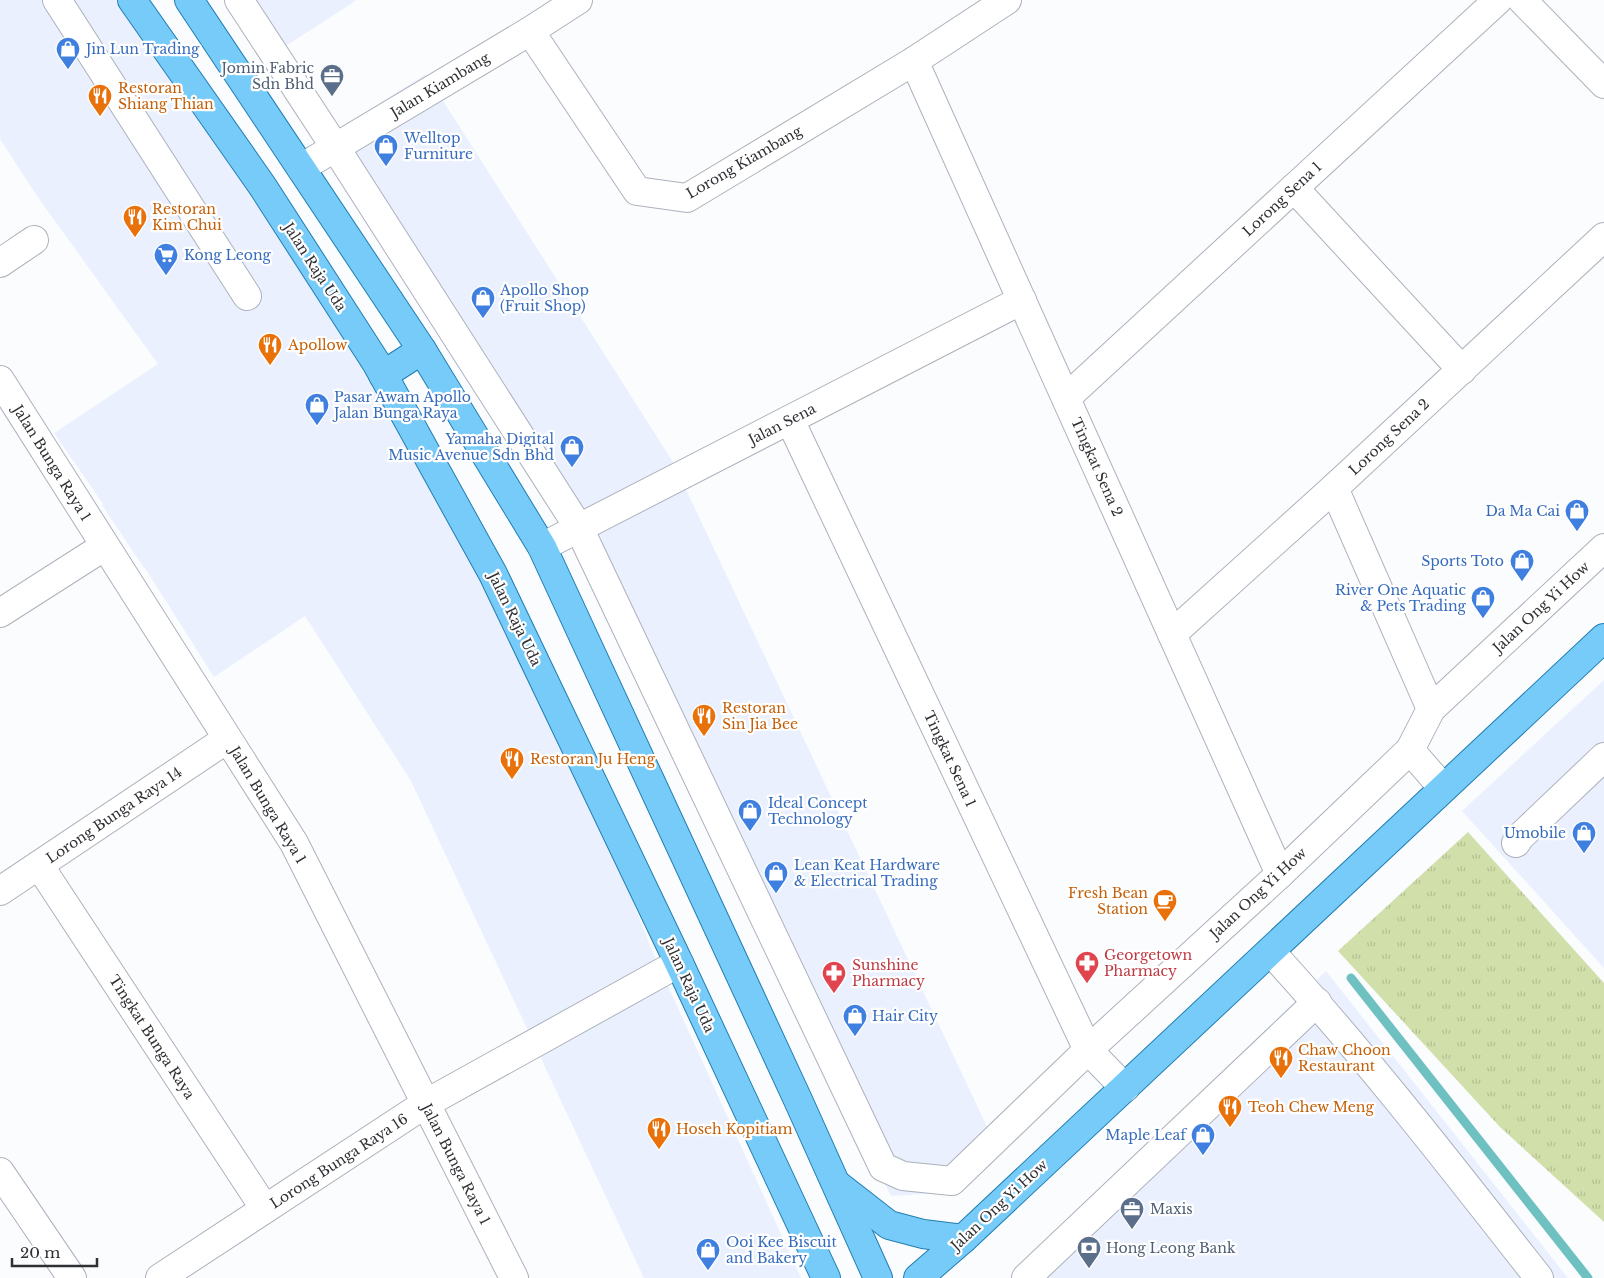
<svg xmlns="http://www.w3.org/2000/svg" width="1604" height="1278" font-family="'Libre Baskerville',serif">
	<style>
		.built { fill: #eaf0fe }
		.grass { fill: url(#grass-tufts) }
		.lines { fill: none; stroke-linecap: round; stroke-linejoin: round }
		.stream { stroke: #6fc1c1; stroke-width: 9 }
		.minor-casing { stroke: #acb1bb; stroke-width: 30 }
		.major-casing { stroke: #227eb1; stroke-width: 30 }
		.minor { stroke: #fff; stroke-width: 28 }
		.major { stroke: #76cbf8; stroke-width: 28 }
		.labels { text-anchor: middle; stroke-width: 4.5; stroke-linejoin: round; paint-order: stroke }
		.shop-label { font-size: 14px; fill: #366cbe; stroke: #fff; text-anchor: start }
		.service-label { font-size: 14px; fill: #4e5e75; stroke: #fff; text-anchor: start }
		.street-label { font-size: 14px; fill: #2f3034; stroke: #fff }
		.food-label { font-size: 14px; fill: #c56008; stroke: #fff; text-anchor: start }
		.health-label { font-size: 14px; fill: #be3a42; stroke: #fff; text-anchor: start }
	</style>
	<defs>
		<pattern id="grass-tufts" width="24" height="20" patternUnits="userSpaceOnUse" patternTransform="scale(1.25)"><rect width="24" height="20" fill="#d1dfaa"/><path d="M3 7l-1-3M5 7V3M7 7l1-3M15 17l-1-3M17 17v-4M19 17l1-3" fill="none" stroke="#b4c093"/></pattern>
	</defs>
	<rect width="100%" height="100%" fill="#fbfcfe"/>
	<g class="built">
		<path d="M 0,0 L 133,0 L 377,374 L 589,790 L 653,953 L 801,1278 L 644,1278 L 411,781 L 305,616 L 214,677 L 145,568 L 144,568 L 102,505 L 103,504 L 54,433 L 158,364 L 37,196 L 0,139 Z"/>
		<path d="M 224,0 L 357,0 L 264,60 Z"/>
		<path d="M 426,74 L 673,462 L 998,1150 L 953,1192 L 891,1196 L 579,548 L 318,142 Z"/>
		<path d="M 1604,680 L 1604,968 L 1462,811 Z"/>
		<path d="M 1326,971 L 1568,1278 L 1010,1278 Z"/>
	</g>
	<path class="grass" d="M 1468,832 L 1604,983 L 1604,1222 L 1500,1127 L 1338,951 Z"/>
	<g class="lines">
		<path class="stream" d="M 1351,978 L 1588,1278"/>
		<defs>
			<g id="minor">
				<path d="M 57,0 L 247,296"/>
				<path d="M 239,0 L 335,147 L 579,528 L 883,1167 L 903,1176 L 952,1181 L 1088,1050 L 1280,874 L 1410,750 L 1431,709 L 1604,548"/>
				<path d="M 1522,0 L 1604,84"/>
				<path d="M 530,31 L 637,191 L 687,198 L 914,61 L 1007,0"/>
				<path d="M 914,61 L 1280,874"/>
				<path d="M 301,168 L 530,31 L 578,0"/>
				<path d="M 1294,188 L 1462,370"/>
				<path d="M 0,263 L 34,240"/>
				<path d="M 0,380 L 294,843 L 514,1278"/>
				<path d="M 1066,398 L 1498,0"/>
				<path d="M 790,420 L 1088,1050 L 1125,1088"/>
				<path d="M 1334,488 L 1431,709"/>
				<path d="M 542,547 L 1022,300"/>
				<path d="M 0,613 L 105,546"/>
				<path d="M 1172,634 L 1334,488 L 1604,237"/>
				<path d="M 1410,750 L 1443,788"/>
				<path d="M 1516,843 L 1520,837 L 1604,757"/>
				<path d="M 39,865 L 265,1209"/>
				<path d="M 0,891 L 227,739"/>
				<path d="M 1271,952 C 1366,1056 1452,1167 1539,1278"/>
				<path d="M 0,1172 L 72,1278"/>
				<path d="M 160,1278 L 425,1104 L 679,963"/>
				<path d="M 1026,1278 L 1317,1002"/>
			</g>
			<g id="major">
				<path d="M 132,0 L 263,187 L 377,364 L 493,574 L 679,963 L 826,1278"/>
				<path d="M 189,0 L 422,350 L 542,547 L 798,1100 L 878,1278"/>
				<path d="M 383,375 L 422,350"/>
				<path d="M 839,1186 L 889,1225 L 923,1234 L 963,1239"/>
				<path d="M 918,1278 L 963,1239 L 1604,638"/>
			</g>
		</defs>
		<use href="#minor" class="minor-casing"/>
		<use href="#major" class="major-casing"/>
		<use href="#minor" class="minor"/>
		<use href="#major" class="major"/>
	</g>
	<defs>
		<symbol id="shop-pin" viewBox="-11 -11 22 30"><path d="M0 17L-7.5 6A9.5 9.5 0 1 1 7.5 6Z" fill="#3f7fe0" stroke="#fff"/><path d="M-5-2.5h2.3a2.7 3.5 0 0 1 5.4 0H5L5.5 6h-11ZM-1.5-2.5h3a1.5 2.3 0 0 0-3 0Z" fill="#fff"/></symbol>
		<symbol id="office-pin" viewBox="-11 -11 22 30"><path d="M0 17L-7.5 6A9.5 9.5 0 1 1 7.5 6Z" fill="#5c6f8a" stroke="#fff"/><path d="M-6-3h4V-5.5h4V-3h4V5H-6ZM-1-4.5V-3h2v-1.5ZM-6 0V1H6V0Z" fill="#fff"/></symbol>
		<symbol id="restaurant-pin" viewBox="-11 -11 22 30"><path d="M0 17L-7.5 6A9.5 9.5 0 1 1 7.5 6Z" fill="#e8710a" stroke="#fff"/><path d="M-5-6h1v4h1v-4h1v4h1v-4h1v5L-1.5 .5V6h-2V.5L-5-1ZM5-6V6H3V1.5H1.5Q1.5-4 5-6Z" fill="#fff"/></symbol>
		<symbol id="supermarket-pin" viewBox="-11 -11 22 30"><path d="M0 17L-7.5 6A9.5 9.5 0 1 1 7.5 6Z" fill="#3f7fe0" stroke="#fff"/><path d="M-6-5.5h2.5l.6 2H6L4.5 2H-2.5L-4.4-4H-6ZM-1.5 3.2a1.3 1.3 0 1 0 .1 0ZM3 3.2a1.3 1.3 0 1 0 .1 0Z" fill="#fff"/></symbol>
		<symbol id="cafe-pin" viewBox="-11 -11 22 30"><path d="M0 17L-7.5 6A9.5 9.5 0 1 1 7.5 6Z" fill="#e8710a" stroke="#fff"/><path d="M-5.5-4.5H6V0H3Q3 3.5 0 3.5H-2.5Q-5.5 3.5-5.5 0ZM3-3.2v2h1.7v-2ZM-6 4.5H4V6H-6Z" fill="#fff"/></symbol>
		<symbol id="pharmacy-pin" viewBox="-11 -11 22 30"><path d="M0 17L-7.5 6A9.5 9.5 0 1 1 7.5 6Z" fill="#e0444e" stroke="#fff"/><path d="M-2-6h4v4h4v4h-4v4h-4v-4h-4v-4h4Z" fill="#fff"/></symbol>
		<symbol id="bank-pin" viewBox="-11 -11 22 30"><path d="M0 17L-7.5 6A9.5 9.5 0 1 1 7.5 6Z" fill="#5c6f8a" stroke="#fff"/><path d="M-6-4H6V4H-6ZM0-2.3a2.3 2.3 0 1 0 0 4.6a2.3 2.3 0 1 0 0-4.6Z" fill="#fff"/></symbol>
	</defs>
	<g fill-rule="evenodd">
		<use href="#shop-pin" x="54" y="35" width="28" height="38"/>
		<use href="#office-pin" x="318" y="62" width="28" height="38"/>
		<use href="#restaurant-pin" x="86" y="82" width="28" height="38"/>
		<use href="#shop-pin" x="372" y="132" width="28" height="38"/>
		<use href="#restaurant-pin" x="121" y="203" width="28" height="38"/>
		<use href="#supermarket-pin" x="152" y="241" width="28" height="38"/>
		<use href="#shop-pin" x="469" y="284" width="28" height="38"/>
		<use href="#restaurant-pin" x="256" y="331" width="28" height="38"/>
		<use href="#shop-pin" x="303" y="391" width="28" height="38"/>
		<use href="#shop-pin" x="558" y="433" width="28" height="38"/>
		<use href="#shop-pin" x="1563" y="497" width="28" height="38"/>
		<use href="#shop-pin" x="1508" y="547" width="28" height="38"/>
		<use href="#shop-pin" x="1469" y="584" width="28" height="38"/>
		<use href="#restaurant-pin" x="690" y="702" width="28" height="38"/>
		<use href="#restaurant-pin" x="498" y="745" width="28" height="38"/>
		<use href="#shop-pin" x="736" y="797" width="28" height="38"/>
		<use href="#shop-pin" x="1570" y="819" width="28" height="38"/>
		<use href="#shop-pin" x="762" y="859" width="28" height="38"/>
		<use href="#cafe-pin" x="1151" y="887" width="28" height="38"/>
		<use href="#pharmacy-pin" x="1073" y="949" width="28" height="38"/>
		<use href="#pharmacy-pin" x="820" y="959" width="28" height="38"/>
		<use href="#shop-pin" x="841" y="1002" width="28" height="38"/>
		<use href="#restaurant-pin" x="1267" y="1044" width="28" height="38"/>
		<use href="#restaurant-pin" x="1216" y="1093" width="28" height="38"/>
		<use href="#restaurant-pin" x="645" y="1115" width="28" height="38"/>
		<use href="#shop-pin" x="1189" y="1121" width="28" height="38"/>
		<use href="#office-pin" x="1118" y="1195" width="28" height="38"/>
		<use href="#bank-pin" x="1075" y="1234" width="28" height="38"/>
		<use href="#shop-pin" x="694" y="1236" width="28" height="38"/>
	</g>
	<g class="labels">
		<g class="shop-label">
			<text x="86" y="54">Jin Lun Trading</text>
			<text x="404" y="143">Welltop<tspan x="404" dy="16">Furniture</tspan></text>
			<text x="184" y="260">Kong Leong</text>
			<text x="500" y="295">Apollo Shop<tspan x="500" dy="16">(Fruit Shop)</tspan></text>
			<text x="334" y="402">Pasar Awam Apollo<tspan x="334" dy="16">Jalan Bunga Raya</tspan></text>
			<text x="554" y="444" text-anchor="end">Yamaha Digital<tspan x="554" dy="16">Music Avenue Sdn Bhd</tspan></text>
			<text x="1560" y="516" text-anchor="end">Da Ma Cai</text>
			<text x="1504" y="566" text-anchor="end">Sports Toto</text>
			<text x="1466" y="595" text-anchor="end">River One Aquatic<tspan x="1466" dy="16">&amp; Pets Trading</tspan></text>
			<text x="768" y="808">Ideal Concept<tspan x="768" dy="16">Technology</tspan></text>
			<text x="1566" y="838" text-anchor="end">Umobile</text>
			<text x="794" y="870">Lean Keat Hardware<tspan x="794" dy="16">&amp; Electrical Trading</tspan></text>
			<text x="872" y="1021">Hair City</text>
			<text x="1186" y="1140" text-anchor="end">Maple Leaf</text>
			<text x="726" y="1247">Ooi Kee Biscuit<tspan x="726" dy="16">and Bakery</tspan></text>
		</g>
		<g class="service-label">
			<text x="314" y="73" text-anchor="end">Jomin Fabric<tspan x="314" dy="16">Sdn Bhd</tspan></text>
			<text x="1150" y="1214">Maxis</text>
			<text x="1106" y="1253">Hong Leong Bank</text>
		</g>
		<g class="street-label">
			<text transform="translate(440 85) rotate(-31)" y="5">Jalan Kiambang</text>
			<text transform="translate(744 162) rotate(-30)" y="5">Lorong Kiambang</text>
			<text transform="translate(1282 199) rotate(-43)" y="5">Lorong Sena 1</text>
			<text transform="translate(315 267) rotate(57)" y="5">Jalan Raja Uda</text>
			<text transform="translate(782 424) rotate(-27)" y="5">Jalan Sena</text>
			<text transform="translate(1389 437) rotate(-43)" y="5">Lorong Sena 2</text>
			<text transform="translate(52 463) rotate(58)" y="5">Jalan Bunga Raya 1</text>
			<text transform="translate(1097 467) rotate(66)" y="5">Tingkat Sena 2</text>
			<text transform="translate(1541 607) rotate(-43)" y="5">Jalan Ong Yi How</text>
			<text transform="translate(515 619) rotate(64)" y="5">Jalan Raja Uda</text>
			<text transform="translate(950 759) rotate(65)" y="5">Tingkat Sena 1</text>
			<text transform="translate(268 805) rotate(59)" y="5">Jalan Bunga Raya 1</text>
			<text transform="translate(114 815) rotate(-34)" y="5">Lorong Bunga Raya 14</text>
			<text transform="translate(1258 893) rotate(-43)" y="5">Jalan Ong Yi How</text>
			<text transform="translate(689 985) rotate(65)" y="5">Jalan Raja Uda</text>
			<text transform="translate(152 1037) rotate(57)" y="5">Tingkat Bunga Raya</text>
			<text transform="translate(339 1161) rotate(-33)" y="5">Lorong Bunga Raya 16</text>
			<text transform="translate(456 1164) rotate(63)" y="5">Jalan Bunga Raya 1</text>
			<text transform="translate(999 1205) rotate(-43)" y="5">Jalan Ong Yi How</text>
		</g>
		<g class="food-label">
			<text x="118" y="93">Restoran<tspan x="118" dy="16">Shiang Thian</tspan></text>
			<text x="152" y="214">Restoran<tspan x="152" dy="16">Kim Chui</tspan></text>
			<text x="288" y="350">Apollow</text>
			<text x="722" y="713">Restoran<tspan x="722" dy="16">Sin Jia Bee</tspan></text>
			<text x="530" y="764">Restoran Ju Heng</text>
			<text x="1148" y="898" text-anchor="end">Fresh Bean<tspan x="1148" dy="16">Station</tspan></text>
			<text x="1298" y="1055">Chaw Choon<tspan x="1298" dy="16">Restaurant</tspan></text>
			<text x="1248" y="1112">Teoh Chew Meng</text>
			<text x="676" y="1134">Hoseh Kopitiam</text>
		</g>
		<g class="health-label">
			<text x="1104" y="960">Georgetown<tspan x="1104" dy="16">Pharmacy</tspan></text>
			<text x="852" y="970">Sunshine<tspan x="852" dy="16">Pharmacy</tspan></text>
		</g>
	</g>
	<path d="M12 1258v8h85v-8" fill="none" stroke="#2f3034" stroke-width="2.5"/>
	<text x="20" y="1258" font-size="15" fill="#2f3034" stroke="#ffffff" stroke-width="4" paint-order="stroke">20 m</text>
</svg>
